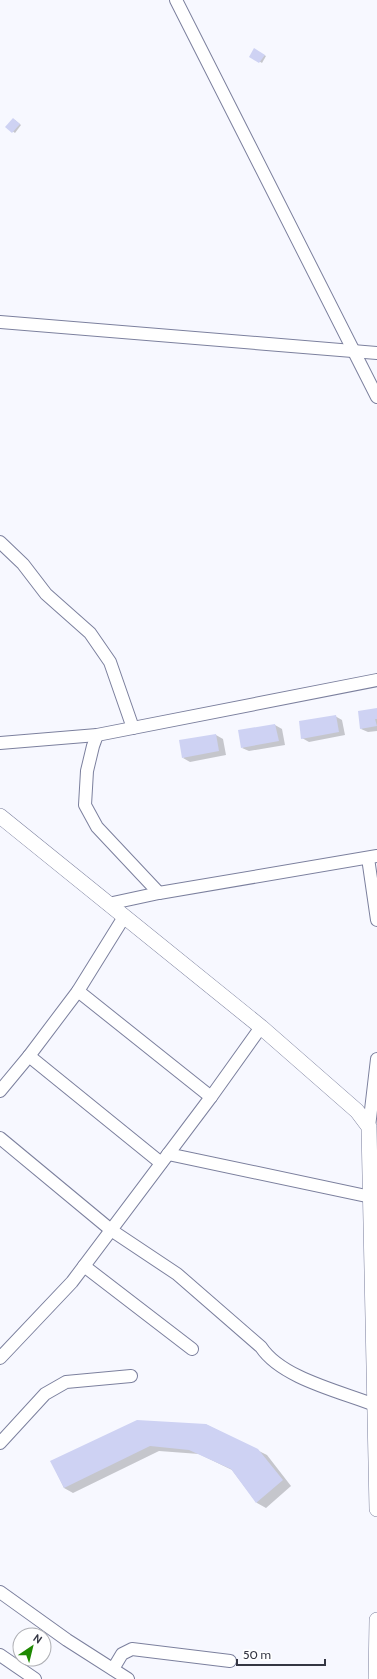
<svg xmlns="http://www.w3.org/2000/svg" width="377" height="1679" font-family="Cabin,sans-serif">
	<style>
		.shadow { fill: #0003 }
		.building { fill: #ced2f3 }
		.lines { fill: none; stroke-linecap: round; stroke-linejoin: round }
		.minor-casing { stroke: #7c809e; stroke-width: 14 }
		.major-casing { stroke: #7c809e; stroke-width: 16 }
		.minor { stroke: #fff; stroke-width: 12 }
		.major { stroke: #fff; stroke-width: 15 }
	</style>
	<rect width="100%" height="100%" fill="#f7f8ff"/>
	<g class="shadow">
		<path d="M 255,50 L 266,56 L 262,63 L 251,56 Z"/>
		<path d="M 15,120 L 21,125 L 15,133 L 7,127 Z"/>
		<path d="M 377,709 L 377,731 L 368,732 L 361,729 Z"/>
		<path d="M 335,716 L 342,720 L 345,735 L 309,742 L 302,738 Z"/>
		<path d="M 275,725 L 282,729 L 285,745 L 249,751 L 242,748 Z"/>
		<path d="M 216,735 L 223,739 L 226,755 L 190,762 L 183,758 Z"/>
		<path d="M 205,1424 L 267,1455 L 291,1486 L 266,1508 L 257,1503 L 232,1470 L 199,1454 L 159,1451 L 73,1493 L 64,1488 L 51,1461 Z"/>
	</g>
	<g class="building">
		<path d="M 254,48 L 265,55 L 259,63 L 249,57 Z"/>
		<path d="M 13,118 L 20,124 L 12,133 L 5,127 Z"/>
		<path d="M 377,708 L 377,719 L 375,719 L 377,726 L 360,729 L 358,711 Z"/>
		<path d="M 336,715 L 339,732 L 301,739 L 299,721 Z"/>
		<path d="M 275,724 L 279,741 L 241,748 L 238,730 Z"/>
		<path d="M 216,734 L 219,751 L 182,758 L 179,740 Z"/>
		<path d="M 137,1420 L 206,1424 L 258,1449 L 283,1480 L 256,1503 L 231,1469 L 189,1450 L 150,1446 L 64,1488 L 50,1461 Z"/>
	</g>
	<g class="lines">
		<defs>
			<g id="minor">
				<path d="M 176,0 L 377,397"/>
				<path d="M 0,322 L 377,353"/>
				<path d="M 0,542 L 23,564 L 46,594 L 90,633 L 110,662 L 133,728"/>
				<path d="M 97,735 L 93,746 L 87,771 L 85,805 L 97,827 L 159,893"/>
				<path d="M 0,743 L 97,735 L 377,680"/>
				<path d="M 368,858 L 377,920"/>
				<path d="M 108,904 L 159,893 L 377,856"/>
				<path d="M 78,991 L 211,1097"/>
				<path d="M 29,1056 L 161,1163"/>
				<path d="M 0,1091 L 29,1056 L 78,991 L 124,917"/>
				<path d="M 369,1127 L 377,1059"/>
				<path d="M 0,1138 L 111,1230 L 177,1274 L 261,1347 C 282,1379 343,1392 377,1406"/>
				<path d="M 168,1154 L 371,1197"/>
				<path d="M 84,1266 L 192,1349"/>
				<path d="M 0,1358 L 72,1282 L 211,1097 L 261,1027"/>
				<path d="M 0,1443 L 45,1394 L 66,1382 L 131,1376"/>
				<path d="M 0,1592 L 67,1640 L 128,1679"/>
				<path d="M 0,1655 L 35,1679"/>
				<path d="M 113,1669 L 122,1654 L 132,1649 L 230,1661"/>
			</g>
			<g id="major">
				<path d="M 0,816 L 261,1027 L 357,1111 L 369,1127 L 377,1509"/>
				<path d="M 376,1679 L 377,1620"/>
			</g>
		</defs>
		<use href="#minor" class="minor-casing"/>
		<use href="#major" class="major-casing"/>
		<use href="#minor" class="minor"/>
		<use href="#major" class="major"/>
	</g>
	<g transform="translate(32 1647) rotate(35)"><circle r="19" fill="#ffffff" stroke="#aeafb4"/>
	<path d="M0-3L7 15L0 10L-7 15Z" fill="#1f8902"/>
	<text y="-6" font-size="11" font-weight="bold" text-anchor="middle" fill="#343643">N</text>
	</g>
	<path d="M237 1659v6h88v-6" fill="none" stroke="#343643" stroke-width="2"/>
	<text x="243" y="1659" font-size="12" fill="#343643" stroke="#ffffff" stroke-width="3" paint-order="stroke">50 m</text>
</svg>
